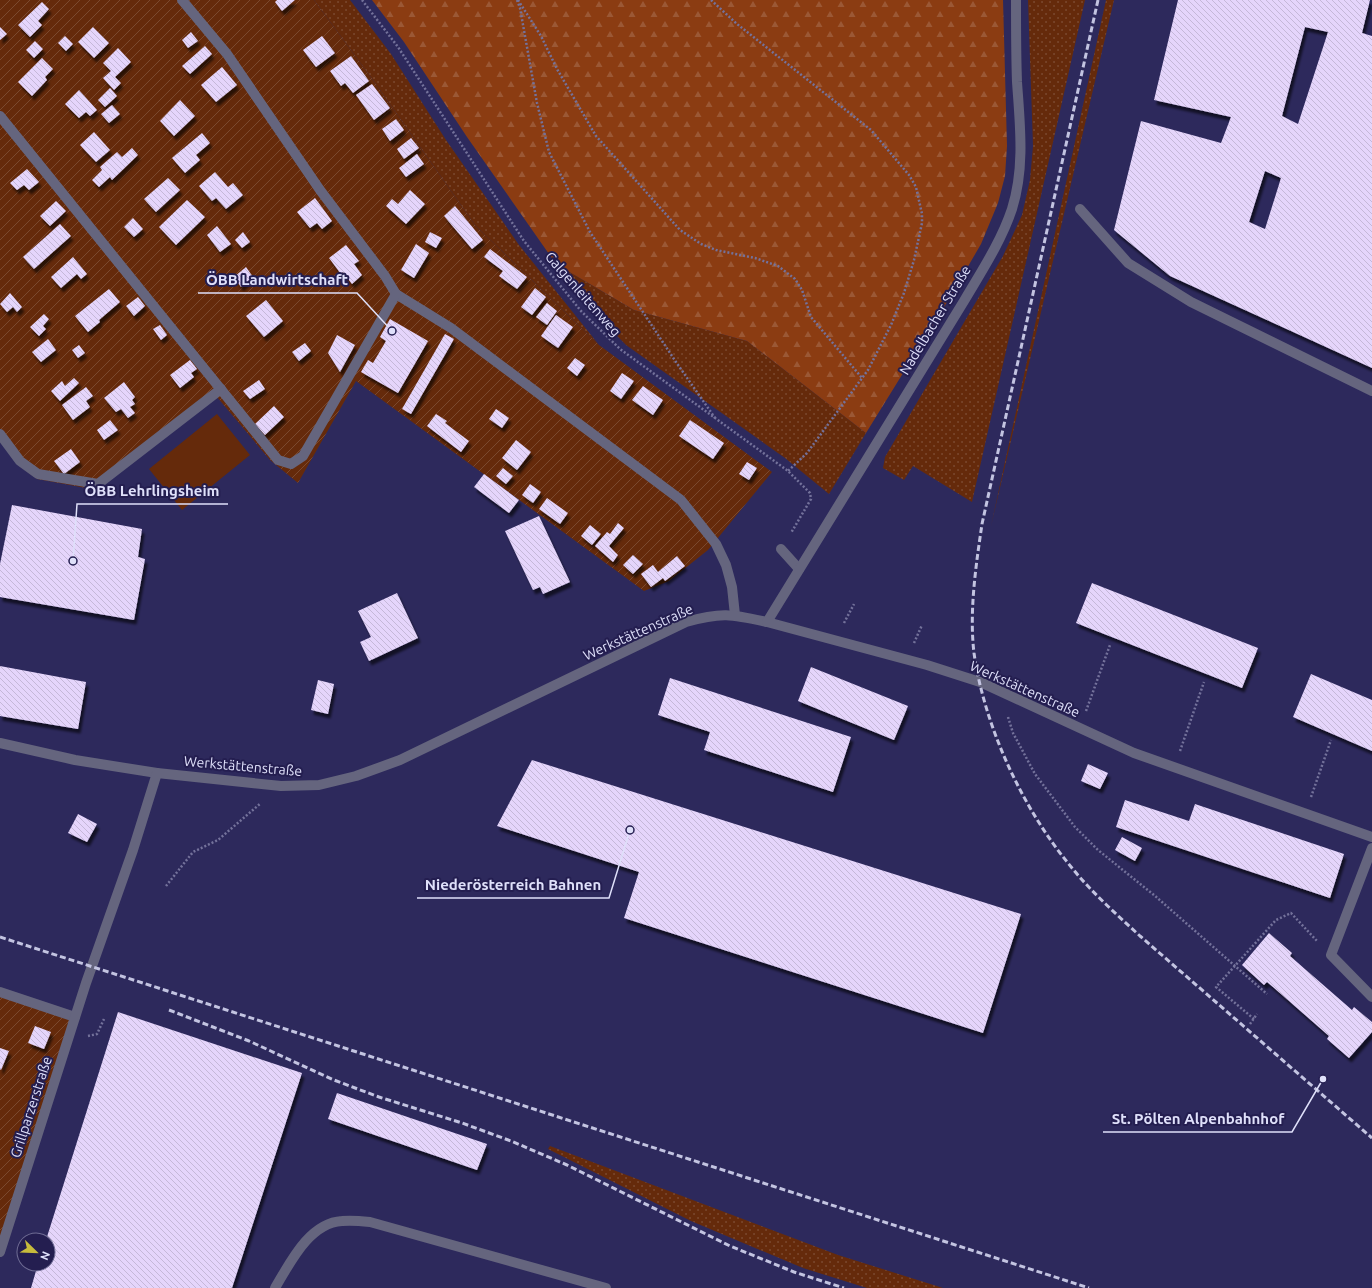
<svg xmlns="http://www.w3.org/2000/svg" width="1372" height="1288" font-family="Ubuntu,sans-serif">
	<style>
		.grass { fill: url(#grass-dots) }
		.forest { fill: url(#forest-firs) }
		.garden { fill: url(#garden-furrows) }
		.pitch { fill: #652a0b }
		.building { fill: url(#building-back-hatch); fill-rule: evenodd; filter: url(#shadow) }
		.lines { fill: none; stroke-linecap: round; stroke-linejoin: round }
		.path { stroke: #74729b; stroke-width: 2.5; stroke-dasharray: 2 2; stroke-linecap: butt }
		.service { stroke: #65657e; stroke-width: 10 }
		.minor { stroke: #65657e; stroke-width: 10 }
		.tertiary { stroke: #65657e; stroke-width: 10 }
		.rail { stroke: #c3c4e1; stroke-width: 3; stroke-dasharray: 6 3; stroke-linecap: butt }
		.labels { text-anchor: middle; stroke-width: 4; stroke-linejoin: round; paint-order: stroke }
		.street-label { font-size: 14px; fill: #dfe0fa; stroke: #241e50 }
		.leader { fill: none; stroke: #dfe0fa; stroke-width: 1.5 }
		.callout-dot { fill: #dfe0fa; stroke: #241e50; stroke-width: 1.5 }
		.callout-label { font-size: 15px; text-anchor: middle; font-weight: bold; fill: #dfe0fa; stroke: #241e50; stroke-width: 4; stroke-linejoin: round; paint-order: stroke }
	</style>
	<defs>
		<pattern id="grass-dots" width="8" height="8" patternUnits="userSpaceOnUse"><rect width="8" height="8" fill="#652a0b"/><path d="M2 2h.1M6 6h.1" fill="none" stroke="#7b492f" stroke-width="1.8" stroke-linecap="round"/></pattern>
		<pattern id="forest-firs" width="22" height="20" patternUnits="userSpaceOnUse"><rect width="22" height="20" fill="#8b3c12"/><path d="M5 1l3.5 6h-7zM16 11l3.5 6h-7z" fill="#9b5835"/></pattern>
		<pattern id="garden-furrows" width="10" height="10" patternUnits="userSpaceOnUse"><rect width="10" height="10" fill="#652a0b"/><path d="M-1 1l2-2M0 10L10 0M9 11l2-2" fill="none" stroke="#7b492f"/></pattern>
		<pattern id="building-back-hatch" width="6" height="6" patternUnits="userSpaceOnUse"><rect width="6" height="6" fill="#e5d5fb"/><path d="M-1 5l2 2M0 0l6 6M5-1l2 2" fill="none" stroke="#c5b8d8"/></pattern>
		<filter id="shadow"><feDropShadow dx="2.5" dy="4.5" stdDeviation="1" flood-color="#0009"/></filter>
	</defs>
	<rect width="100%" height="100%" fill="#2d295c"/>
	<g class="grass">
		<path d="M 314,0 L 350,0 L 391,54 L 446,140 L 519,245 L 599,345 L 475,225 L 373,80 Z"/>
		<path d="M 1028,0 L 1085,0 L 972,502 L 913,466 L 904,480 L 883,468 L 885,457 L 1003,256 L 1022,215 L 1030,180 L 1033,146 Z"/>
		<path d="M 1106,0 L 1114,0 L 991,526 Z"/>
		<path d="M 556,264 L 634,310 L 747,341 L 866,433 L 829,494 L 785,458 L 626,345 L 587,305 Z"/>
		<path d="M 550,1146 L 838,1255 L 943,1288 L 867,1288 L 803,1268 L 691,1221 L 548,1149 Z"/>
	</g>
	<path class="forest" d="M 372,0 L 1003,0 L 1007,146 L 1005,176 L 998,203 L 981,244 L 952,294 L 866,433 L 747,341 L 634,310 L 556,264 L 467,137 L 404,42 Z"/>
	<g class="garden">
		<path d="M 0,0 L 314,0 L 373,80 L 475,225 L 599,345 L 772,472 L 708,550 L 669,581 L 644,591 L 356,381 L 298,483 L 270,460 L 217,397 L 97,490 L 37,479 L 17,464 L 0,441 Z"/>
		<path d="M 0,992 L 75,1017 L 0,1252 Z"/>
	</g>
	<path class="pitch" d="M 217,414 L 250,455 L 182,510 L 149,469 Z"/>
	<g class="building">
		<path d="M 277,0 L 295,0 L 282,11 L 275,2 Z"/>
		<path d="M 1178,0 L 1370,0 L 1362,33 L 1372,36 L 1372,368 L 1170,276 L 1114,230 L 1141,121 L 1221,143 L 1231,117 L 1154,100 ZM 1305,27 L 1328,32 L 1298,124 L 1282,116 ZM 1265,171 L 1281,178 L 1265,229 L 1249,222 Z"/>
		<path d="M 42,2 L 49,9 L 38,21 L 42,25 L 30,37 L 18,25 Z"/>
		<path d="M 0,27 L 7,34 L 0,40 Z"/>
		<path d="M 93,27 L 109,43 L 94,58 L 78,42 Z"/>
		<path d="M 191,32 L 198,41 L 188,48 L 182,40 Z"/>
		<path d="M 65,36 L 73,44 L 66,51 L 58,43 Z"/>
		<path d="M 322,36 L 335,53 L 316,67 L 303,50 Z"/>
		<path d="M 35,41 L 43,49 L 34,58 L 26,50 Z"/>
		<path d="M 205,46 L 212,54 L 190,74 L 182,66 Z"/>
		<path d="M 118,48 L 131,62 L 115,77 L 121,83 L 114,90 L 103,78 L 111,71 L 103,63 Z"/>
		<path d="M 351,56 L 369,81 L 353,93 L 345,83 L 341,86 L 330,71 Z"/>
		<path d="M 42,58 L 53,69 L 45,77 L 47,80 L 32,96 L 18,82 Z"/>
		<path d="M 222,67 L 237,85 L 216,102 L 201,85 Z"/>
		<path d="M 372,84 L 390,108 L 374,120 L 356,95 Z"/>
		<path d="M 110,88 L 117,96 L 105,107 L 98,100 Z"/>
		<path d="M 79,90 L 97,110 L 90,116 L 86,112 L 79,118 L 65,104 Z"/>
		<path d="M 180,100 L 195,116 L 174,136 L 160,121 Z"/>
		<path d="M 112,105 L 120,114 L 109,123 L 101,114 Z"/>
		<path d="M 396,119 L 404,130 L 390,141 L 382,129 Z"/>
		<path d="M 94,132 L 110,150 L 96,162 L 80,145 Z"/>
		<path d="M 202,133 L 210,143 L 196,155 L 200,160 L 185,173 L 172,158 Z"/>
		<path d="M 411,138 L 419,148 L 404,159 L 397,149 Z"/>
		<path d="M 132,148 L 138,155 L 112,180 L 110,177 L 99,187 L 92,180 L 102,170 L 100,167 L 117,152 L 122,157 Z"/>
		<path d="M 417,154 L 424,164 L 406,177 L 399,168 Z"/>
		<path d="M 27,169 L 39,182 L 29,190 L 24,185 L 17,190 L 10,183 Z"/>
		<path d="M 215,172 L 228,187 L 233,183 L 243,195 L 226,209 L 216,198 L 212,201 L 199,186 Z"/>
		<path d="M 168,178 L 180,190 L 156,212 L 144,199 Z"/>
		<path d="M 410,190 L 425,204 L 406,224 L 386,206 L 392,199 L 398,204 Z"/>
		<path d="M 315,198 L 332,221 L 322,229 L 317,223 L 310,228 L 297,212 Z"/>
		<path d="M 187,200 L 205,217 L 176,245 L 159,227 Z"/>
		<path d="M 56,201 L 66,211 L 50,226 L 40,216 Z"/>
		<path d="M 455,206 L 483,240 L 472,249 L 444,216 Z"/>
		<path d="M 133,218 L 143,229 L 134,237 L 124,227 Z"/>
		<path d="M 60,224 L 71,236 L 34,269 L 23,257 Z"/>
		<path d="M 217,226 L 231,244 L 220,252 L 207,235 Z"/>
		<path d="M 243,232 L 250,242 L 242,248 L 235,240 Z"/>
		<path d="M 430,232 L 442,238 L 436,248 L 425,242 Z"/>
		<path d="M 416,244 L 429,253 L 414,278 L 401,270 Z"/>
		<path d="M 346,245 L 359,261 L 354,264 L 362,275 L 352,284 L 343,272 L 341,274 L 329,258 Z"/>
		<path d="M 490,249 L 527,277 L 517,289 L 499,276 L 503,271 L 484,257 Z"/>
		<path d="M 73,257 L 87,274 L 81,279 L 77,274 L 61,288 L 51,277 Z"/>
		<path d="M 246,267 L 253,277 L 241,287 L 234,277 Z"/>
		<path d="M 535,288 L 546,297 L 532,315 L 521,307 Z"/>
		<path d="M 109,289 L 120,302 L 99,320 L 100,322 L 88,332 L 75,316 Z"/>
		<path d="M 10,293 L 22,307 L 17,312 L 13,307 L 7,312 L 0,304 Z"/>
		<path d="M 138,297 L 145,306 L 134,316 L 126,306 Z"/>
		<path d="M 266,300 L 283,321 L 264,337 L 246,316 Z"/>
		<path d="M 547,303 L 557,311 L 547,325 L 536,317 Z"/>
		<path d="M 44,314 L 49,319 L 43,326 L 46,329 L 39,336 L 30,327 Z"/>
		<path d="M 556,315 L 573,327 L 558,348 L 541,336 Z"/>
		<path d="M 390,319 L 428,341 L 398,393 L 361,372 L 368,360 L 373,363 L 386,341 L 380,337 Z"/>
		<path d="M 160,325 L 167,335 L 161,340 L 153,329 Z"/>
		<path d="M 445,334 L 454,339 L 411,414 L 402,409 Z"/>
		<path d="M 337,335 L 355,345 L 340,372 L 328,353 Z"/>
		<path d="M 48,339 L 56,350 L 41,362 L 32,352 Z"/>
		<path d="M 305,343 L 311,351 L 299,361 L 292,352 Z"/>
		<path d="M 79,345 L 85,353 L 78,358 L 72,350 Z"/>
		<path d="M 575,358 L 585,365 L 577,376 L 567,368 Z"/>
		<path d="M 190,360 L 197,369 L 191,373 L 194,377 L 180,388 L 170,375 Z"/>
		<path d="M 622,373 L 634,381 L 621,399 L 610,391 Z"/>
		<path d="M 74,378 L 79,383 L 60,401 L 51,391 L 62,381 L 65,386 Z"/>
		<path d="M 259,380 L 265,389 L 250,399 L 243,391 Z"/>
		<path d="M 124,382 L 135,397 L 132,400 L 135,404 L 130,407 L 135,413 L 128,418 L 121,409 L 116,412 L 104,398 Z"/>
		<path d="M 643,386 L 663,400 L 653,415 L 632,400 Z"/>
		<path d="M 86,387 L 93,396 L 86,401 L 90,407 L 73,420 L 62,405 Z"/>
		<path d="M 274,406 L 284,417 L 265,435 L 255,424 Z"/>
		<path d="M 496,409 L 509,418 L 502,428 L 489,419 Z"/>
		<path d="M 436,414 L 447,421 L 445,423 L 469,441 L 461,452 L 427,426 Z"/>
		<path d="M 110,420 L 118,430 L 104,440 L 97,430 Z"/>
		<path d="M 690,420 L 724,443 L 713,459 L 679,436 Z"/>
		<path d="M 516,440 L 531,452 L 517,470 L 502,458 Z"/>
		<path d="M 71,449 L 80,462 L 64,474 L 54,461 Z"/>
		<path d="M 747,462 L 757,468 L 749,480 L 739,474 Z"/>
		<path d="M 503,468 L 513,476 L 506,484 L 496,476 Z"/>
		<path d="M 484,474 L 519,500 L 509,513 L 474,487 Z"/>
		<path d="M 530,484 L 541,492 L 533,503 L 522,495 Z"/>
		<path d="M 547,498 L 568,513 L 560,524 L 539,509 Z"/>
		<path d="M 12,505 L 142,529 L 138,557 L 145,559 L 134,620 L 0,597 L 0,564 Z"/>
		<path d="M 539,516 L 570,582 L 543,594 L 540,587 L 533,590 L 505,531 Z"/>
		<path d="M 618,523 L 624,528 L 609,546 L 618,555 L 613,562 L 595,546 L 607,532 L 610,534 Z"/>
		<path d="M 590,525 L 601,534 L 592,545 L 581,536 Z"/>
		<path d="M 633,555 L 643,564 L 633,574 L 623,565 Z"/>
		<path d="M 677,556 L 685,566 L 665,581 L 663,578 L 651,587 L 641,574 L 653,565 L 658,572 Z"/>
		<path d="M 1092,583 L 1258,648 L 1242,688 L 1076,623 Z"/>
		<path d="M 397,593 L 418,638 L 369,661 L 360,642 L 371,637 L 358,611 Z"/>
		<path d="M 0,666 L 86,682 L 78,729 L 0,716 Z"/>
		<path d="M 811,667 L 908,706 L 894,740 L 798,701 Z"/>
		<path d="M 1311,674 L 1372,700 L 1372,751 L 1293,717 Z"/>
		<path d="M 670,678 L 851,737 L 833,792 L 704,750 L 710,732 L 658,715 Z"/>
		<path d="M 318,680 L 334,684 L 328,714 L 311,710 Z"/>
		<path d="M 532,760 L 1021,914 L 983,1033 L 624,918 L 639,872 L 497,826 Z"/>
		<path d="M 1088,764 L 1108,773 L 1100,789 L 1081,781 Z"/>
		<path d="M 1125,800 L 1189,821 L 1195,804 L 1344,854 L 1330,898 L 1116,827 Z"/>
		<path d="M 78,814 L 97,824 L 87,842 L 68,833 Z"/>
		<path d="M 1122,837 L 1142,848 L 1135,861 L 1115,850 Z"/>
		<path d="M 1269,933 L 1292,953 L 1290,956 L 1352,1010 L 1354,1007 L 1372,1022 L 1372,1032 L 1349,1058 L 1327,1039 L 1329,1036 L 1273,987 L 1267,982 L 1264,985 L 1242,965 Z"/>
		<path d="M 118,1012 L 302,1073 L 232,1288 L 31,1288 L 38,1264 L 48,1264 L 48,1240 L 46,1240 Z"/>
		<path d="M 35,1026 L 51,1032 L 44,1049 L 28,1043 Z"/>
		<path d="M 0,1048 L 9,1051 L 1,1070 L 0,1069 Z"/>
		<path d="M 337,1093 L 487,1144 L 477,1170 L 328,1119 Z"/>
	</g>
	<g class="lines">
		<g class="path">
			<path d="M 362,0 L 398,47 L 524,241 L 581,311 L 620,349 L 788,471 L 810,493 L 811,499 L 791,533"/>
			<path d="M 517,0 L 520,8 L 537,103 L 549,152 L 590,232 L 676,362 L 715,418"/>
			<path d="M 518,0 L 541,36 L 557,69 L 596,136 L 680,230 L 701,244 L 716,250 L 755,258 L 778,266 L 795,279 L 802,290 L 811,317 L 862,378"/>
			<path d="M 711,0 L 737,24 L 871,130 L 909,175 L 916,187 L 922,214 L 922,223 L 914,260 L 904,293 L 891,325 L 868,370 L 807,453 L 788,471"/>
			<path d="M 844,623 L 854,604"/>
			<path d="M 914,643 L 922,625"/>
			<path d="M 1086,711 L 1110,645"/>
			<path d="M 1008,717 L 1013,733 L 1035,774 L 1075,827 L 1098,850 L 1154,895 L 1267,994"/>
			<path d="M 1180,751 L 1204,682"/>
			<path d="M 1311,797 L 1331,740"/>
			<path d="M 166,886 L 193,852 L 218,840 L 261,803"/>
			<path d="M 1254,1019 L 1216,987 L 1276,920 L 1291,913 L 1317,941"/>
			<path d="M 1250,1024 L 1257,1014"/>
			<path d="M 88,1036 L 97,1034 L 104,1019"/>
		</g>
		<g class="service">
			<path d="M 182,0 L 227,54 L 320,190 L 385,276 L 396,294 L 451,328 L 681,500 L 716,544 L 726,565 L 732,587 L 735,615"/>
			<path d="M 0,116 L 278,460 L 291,464 L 303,456 L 396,294"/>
			<path d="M 0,434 L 20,461 L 38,474 L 98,484 L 221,389"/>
			<path d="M 781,549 L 799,569"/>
			<path d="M 0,743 L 75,760 L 157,773"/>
			<path d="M 275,1288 C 290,1263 309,1223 342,1221 C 351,1220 361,1221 370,1222 L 606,1288"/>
		</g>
		<g class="minor">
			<path d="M 1080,209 L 1128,263 L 1191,302 L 1372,391"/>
			<path d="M 1372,848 L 1331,955 L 1372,997"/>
			<path d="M 0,992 L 75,1017"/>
			<path d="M 0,1252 L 86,983 L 133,850 L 157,773 L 281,786 L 319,785 L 356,776 L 400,760 L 686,622 C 721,612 731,614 767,622"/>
		</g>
		<path class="tertiary" d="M 1016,0 C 1016,27 1016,55 1017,82 C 1020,125 1025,168 1012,209 C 1001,242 981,272 964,301 L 767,622 L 927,665 L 980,682 L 1134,753 L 1372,837"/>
		<g class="rail">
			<path d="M 1098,0 L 982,524 C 976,565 969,611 974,653 C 984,725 1022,807 1068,863 C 1089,890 1115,913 1140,936 L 1372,1138"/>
			<path d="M 0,937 L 1089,1288"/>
			<path d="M 169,1010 L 249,1041 L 334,1080 L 379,1097 L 462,1123 L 511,1141 L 567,1165 L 730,1246 L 794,1272 L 844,1288"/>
		</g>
	</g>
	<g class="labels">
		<g class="street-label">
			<text transform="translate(583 294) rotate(49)" y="5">Galgenleitenweg</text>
			<text transform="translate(935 320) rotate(-59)" y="5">Nadelbacher Straße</text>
			<text transform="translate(638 632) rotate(-24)" y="5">Werkstättenstraße</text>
			<text transform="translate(1025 689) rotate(24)" y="5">Werkstättenstraße</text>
			<text transform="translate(243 766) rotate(5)" y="5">Werkstättenstraße</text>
			<text transform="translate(31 1107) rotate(-72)" y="5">Grillparzerstraße</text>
		</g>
	</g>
	<path class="leader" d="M392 331L357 293H198M73 561L77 504H228M630 830L609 898H417M1323 1079L1292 1132H1103"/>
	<g class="callout-dot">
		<circle cx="392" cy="331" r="4"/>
		<circle cx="73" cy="561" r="4"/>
		<circle cx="630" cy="830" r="4"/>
		<circle cx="1323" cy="1079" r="4"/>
	</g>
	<g class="callout-label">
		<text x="277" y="285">ÖBB Landwirtschaft</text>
		<text x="152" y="496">ÖBB Lehrlingsheim</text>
		<text x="513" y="890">Niederösterreich Bahnen</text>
		<text x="1198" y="1124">St. Pölten Alpenbahnhof</text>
	</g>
	<g transform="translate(36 1252) rotate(113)"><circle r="19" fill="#241e50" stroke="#6f6c94"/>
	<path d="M0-3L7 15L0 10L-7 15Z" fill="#c7bb3c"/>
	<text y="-6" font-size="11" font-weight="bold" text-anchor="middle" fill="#dfe0fa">N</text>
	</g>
</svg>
